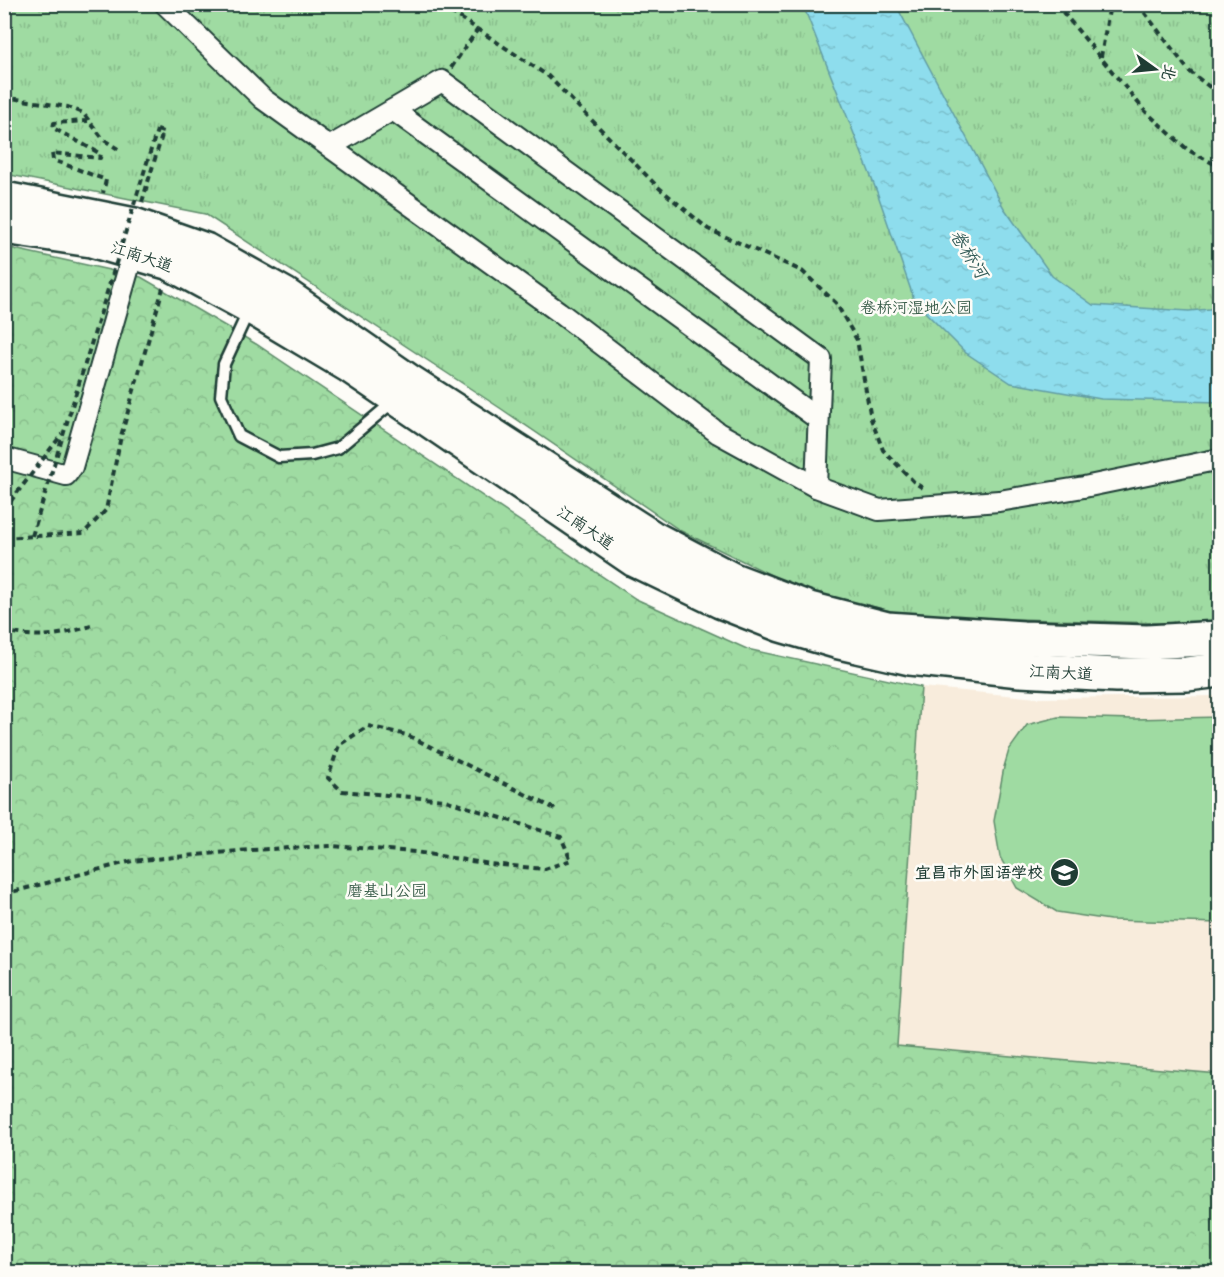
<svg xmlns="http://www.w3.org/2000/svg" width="1224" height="1277" font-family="'Shantell Sans','LXGW WenKai TC',sans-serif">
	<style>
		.built { fill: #f8ecdc }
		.grass { fill: url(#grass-tufts); stroke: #5f8c6b; stroke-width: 1.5 }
		.forest { fill: url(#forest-crowns); stroke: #5f8c6b; stroke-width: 1.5 }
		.pitch { fill: #9fdba2; stroke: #5f8c6b; stroke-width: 1.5 }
		.water { fill: url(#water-ripples); stroke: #629da3; stroke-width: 1.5 }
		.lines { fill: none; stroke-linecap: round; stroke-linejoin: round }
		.lane-casing { stroke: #1f3d34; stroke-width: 15 }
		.street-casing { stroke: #1f3d34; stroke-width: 24 }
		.highway-casing { stroke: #1f3d34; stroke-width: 38 }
		.path { stroke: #1f3d34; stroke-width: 4; stroke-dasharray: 6 4.5; stroke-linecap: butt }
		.lane { stroke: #fdfcf7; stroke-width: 10 }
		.street { stroke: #fdfcf7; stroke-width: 20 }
		.highway { stroke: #fdfcf7; stroke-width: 33 }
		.path-bridge { stroke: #1f3d34; stroke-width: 4; stroke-dasharray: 6 4.5; stroke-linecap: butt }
		.labels { text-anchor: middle; stroke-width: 5; stroke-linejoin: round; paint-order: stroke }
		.street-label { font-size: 16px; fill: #1f3d34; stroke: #fdfcf7 }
		.park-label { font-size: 16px; fill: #395d4a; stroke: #fdfcf7 }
		.poi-label { font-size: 16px; font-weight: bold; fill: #1f3d34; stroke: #fdfcf7; text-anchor: end }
		.water-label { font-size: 18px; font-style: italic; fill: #355d59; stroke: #fdfcf7 }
	</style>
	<defs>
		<pattern id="grass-tufts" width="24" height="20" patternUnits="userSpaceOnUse" patternTransform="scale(1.5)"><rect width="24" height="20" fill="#9fdba2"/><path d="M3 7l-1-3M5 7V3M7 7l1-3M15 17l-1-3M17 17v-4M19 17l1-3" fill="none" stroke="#88bd8c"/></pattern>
		<pattern id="forest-crowns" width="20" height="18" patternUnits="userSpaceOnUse" patternTransform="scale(1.5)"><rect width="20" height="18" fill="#9fdba2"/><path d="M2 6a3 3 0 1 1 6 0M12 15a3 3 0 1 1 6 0" fill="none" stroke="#88bd8c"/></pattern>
		<pattern id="water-ripples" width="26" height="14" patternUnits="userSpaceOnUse" patternTransform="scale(1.5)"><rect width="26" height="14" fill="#8edded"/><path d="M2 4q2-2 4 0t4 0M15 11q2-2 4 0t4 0" fill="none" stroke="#7abfcc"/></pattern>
	</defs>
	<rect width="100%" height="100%" fill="#fdfcf7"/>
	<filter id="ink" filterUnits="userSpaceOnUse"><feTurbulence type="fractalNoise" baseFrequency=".0167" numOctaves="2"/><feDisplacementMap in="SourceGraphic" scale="12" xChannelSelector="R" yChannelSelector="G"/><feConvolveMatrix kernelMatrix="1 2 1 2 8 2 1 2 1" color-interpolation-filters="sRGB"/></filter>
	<g filter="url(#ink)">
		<path class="built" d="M 921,687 L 1037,698 L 1219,696 L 1219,1074 L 897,1046 Z"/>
		<path class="grass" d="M 4,5 L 1219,5 L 1219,620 L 1192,624 L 913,616 L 808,593 L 681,531 L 500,408 L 205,214 L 5,174 Z"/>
		<path class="forest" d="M 5,247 L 141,277 L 256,344 L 636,599 L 747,649 L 921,687 L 897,1046 L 1219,1074 L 1219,1272 L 5,1272 Z"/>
		<path class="pitch" d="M 1058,717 L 1134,719 L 1219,717 L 1219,923 L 1110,920 L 1057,912 L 1017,888 L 1000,857 L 994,821 L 1004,767 L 1009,750 L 1027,725 Z"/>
		<path class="water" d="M 803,5 L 896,5 L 1004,208 L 1052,276 L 1093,305 L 1189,311 L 1219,308 L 1219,402 L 1101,399 L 1011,383 L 966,353 L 915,302 L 877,192 Z"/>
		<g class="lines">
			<defs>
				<path id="lane" d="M 249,310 L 224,364 L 221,396 L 239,436 L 279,457 L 312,455 L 338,448 L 394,401"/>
				<g id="street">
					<path d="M 165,4 L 263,99 L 559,312 L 718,433 L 816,487 L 879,510 L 999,501 L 1084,487 L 1220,459"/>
					<path d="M 393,110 L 818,419"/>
					<path d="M 331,146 L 442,81 L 821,359 L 816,487"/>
					<path d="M 4,458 L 66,475 L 72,467 L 133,253"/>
				</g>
				<g id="highway">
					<path d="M 4,199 L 134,225 L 205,250 L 285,295 L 410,382 L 651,537 L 733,580 L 809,609 L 887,629 L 1023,638 L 1147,642 L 1220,638"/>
					<path d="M 4,227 L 91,240 L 170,263 L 251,307 L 350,366 L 635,560 L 720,601 L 781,625 L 839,642 L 910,658 L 1020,670 L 1116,675 L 1187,674 L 1220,670"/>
				</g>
			</defs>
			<use href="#lane" class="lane-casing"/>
			<use href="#street" class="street-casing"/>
			<use href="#highway" class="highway-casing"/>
			<g class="path">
				<path d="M 431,4 L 456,15 L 548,76 L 658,187 L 708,229 L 802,271 L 836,303 L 857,340 L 871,419 L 883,450 L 915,483 L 923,488"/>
				<path d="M 1056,4 L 1145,111 L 1188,150 L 1220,167"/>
				<path d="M 1138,4 L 1189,71 L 1220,95"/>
				<path d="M 1101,57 L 1110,4"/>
				<path d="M 451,68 L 478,29"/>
				<path d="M 4,97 L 68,107 L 83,113 L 104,140 L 118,149"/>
				<path d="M 88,121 L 54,123 L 53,128 L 101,154 L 100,158 L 52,153 L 53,160 L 106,180 L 103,193"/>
				<path d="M 142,202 L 163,132 L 157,130"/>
				<path d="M 4,538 L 84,533 L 106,510 L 121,436 L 163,288"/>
				<path d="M 4,631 C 39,639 58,636 91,626"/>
				<path d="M 4,894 L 132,861 L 250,850 L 331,846 L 415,852 L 490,864 L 545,869 L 571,860 L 561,837 L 445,800 L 342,791 L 328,778 L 339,745 L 368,726 L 407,735 L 559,811"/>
			</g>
			<use href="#lane" class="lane"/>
			<use href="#street" class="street"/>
			<use href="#highway" class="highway"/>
			<g class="path-bridge">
				<path d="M 4,510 L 62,434"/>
				<path d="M 32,536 L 157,130"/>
			</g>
		</g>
	</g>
	<defs>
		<symbol id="school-disc" viewBox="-11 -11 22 22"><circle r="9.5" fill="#1f3d34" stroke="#fdfcf7"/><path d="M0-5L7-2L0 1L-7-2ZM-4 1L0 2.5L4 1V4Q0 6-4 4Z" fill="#fff"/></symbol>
	</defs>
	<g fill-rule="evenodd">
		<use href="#school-disc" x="1048" y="856" width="33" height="33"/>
	</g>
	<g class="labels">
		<g class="street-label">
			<text transform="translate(142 256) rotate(18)" y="6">江南大道</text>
			<text transform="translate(586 527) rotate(34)" y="6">江南大道</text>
			<text transform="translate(1061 672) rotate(3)" y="6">江南大道</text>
		</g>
		<g class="park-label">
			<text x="916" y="313">卷桥河湿地公园</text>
			<text x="387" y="896">磨基山公园</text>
		</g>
		<g class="poi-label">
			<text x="1043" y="878">宜昌市外国语学校</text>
		</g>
		<g class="water-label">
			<text transform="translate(969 254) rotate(58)" y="6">卷桥河</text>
		</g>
	</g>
	<rect width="1224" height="1277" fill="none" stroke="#fdfcf7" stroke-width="24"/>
	<rect x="12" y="12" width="1200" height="1253" fill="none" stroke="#1f3d34" stroke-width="2" filter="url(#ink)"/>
	<g transform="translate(1155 69) rotate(105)" stroke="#fdfcf7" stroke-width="4.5" paint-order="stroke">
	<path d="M0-4.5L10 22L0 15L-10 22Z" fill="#1f3d34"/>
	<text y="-9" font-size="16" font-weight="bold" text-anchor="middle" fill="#1f3d34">北</text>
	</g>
</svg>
